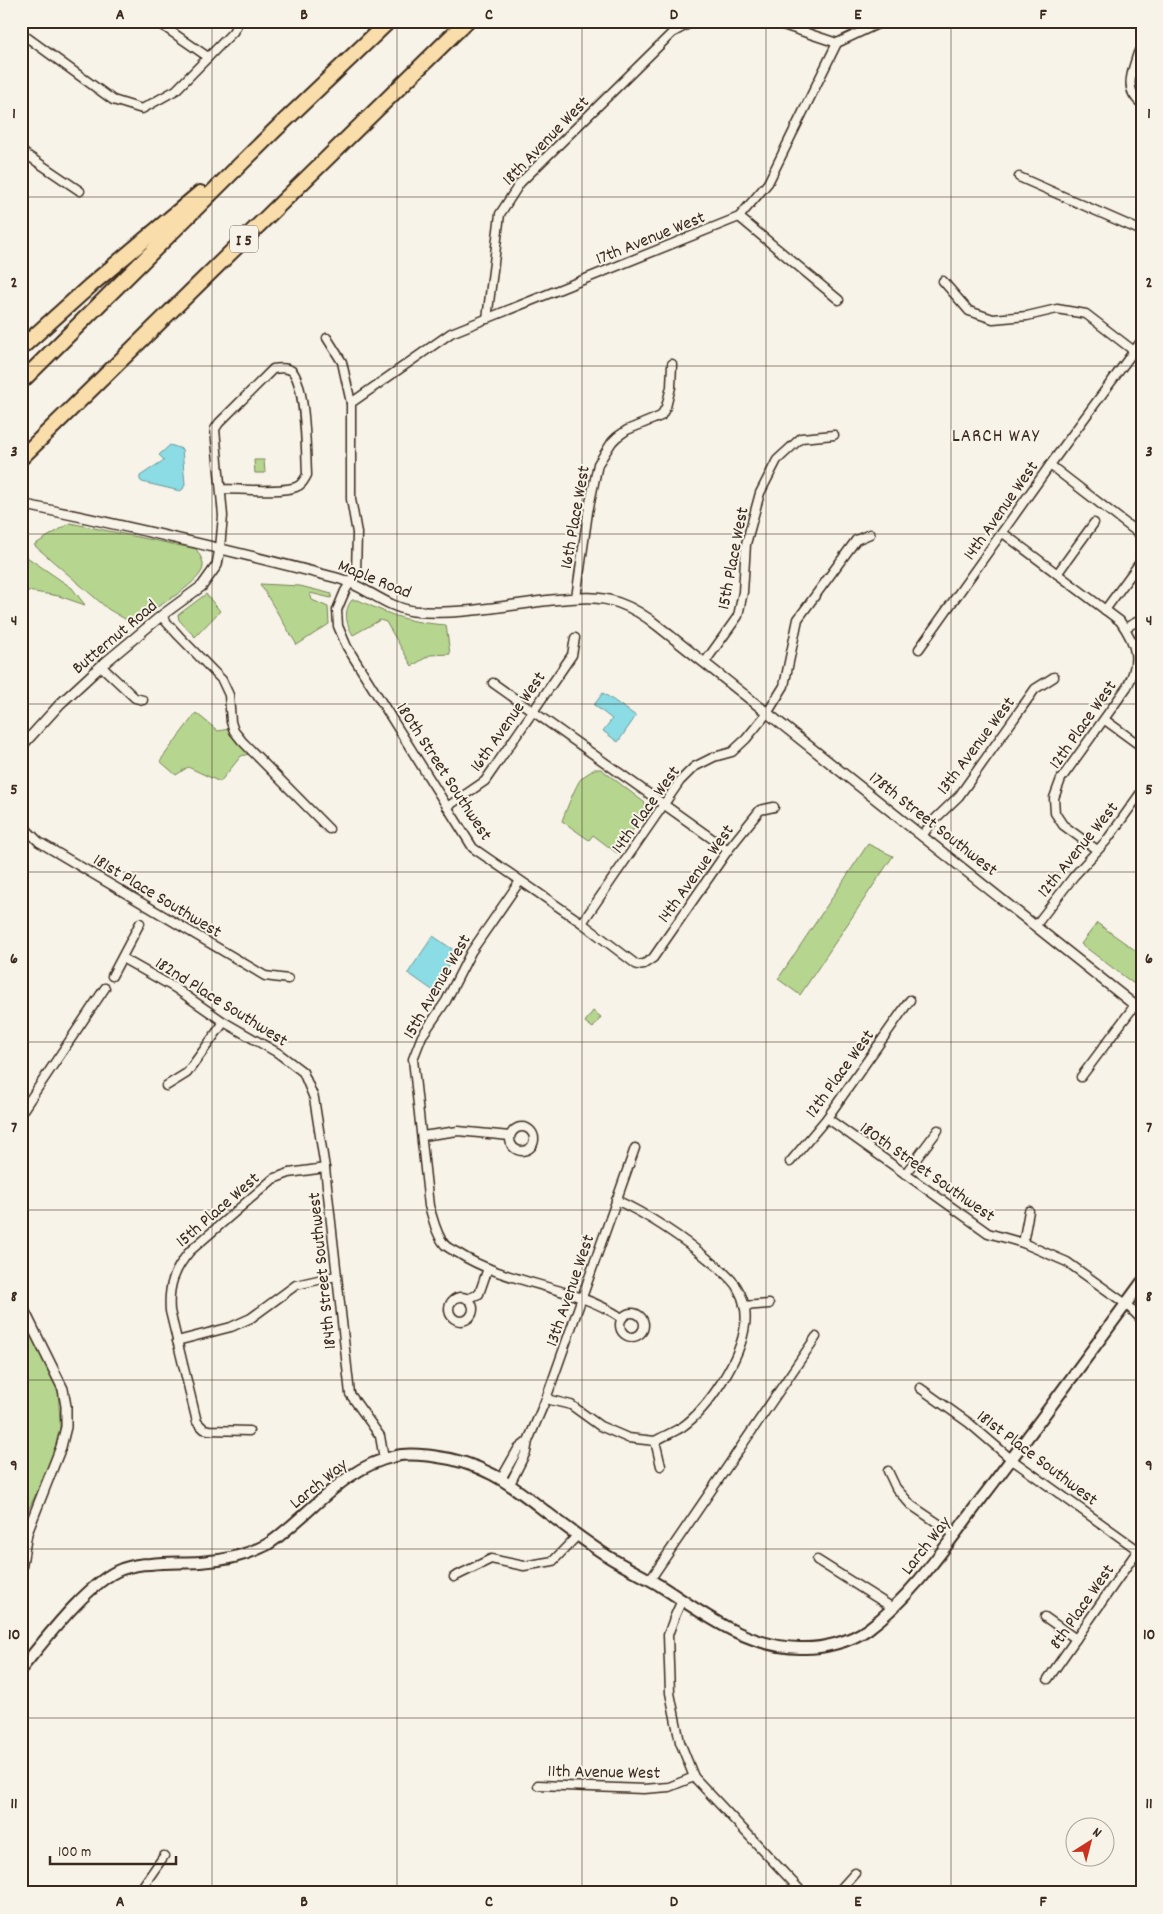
<svg xmlns="http://www.w3.org/2000/svg" width="1163" height="1914" font-family="Dekko,sans-serif">
	<style>
		.green { fill: #b6d690; stroke: #788057 }
		.water { fill: #8bdce4; stroke: #6b9595 }
		.lines { fill: none; stroke-linecap: round; stroke-linejoin: round }
		.minor-casing { stroke: #3b2a1e; stroke-width: 11 }
		.tertiary-casing { stroke: #3b2a1e; stroke-width: 12 }
		.secondary-casing { stroke: #3b2a1e; stroke-width: 14 }
		.motorway-casing { stroke: #3b2a1e; stroke-width: 18 }
		.minor { stroke: #f7f3e8; stroke-width: 8 }
		.tertiary { stroke: #f7f3e8; stroke-width: 9 }
		.secondary { stroke: #f7f3e8; stroke-width: 10 }
		.motorway { stroke: #f9deab; stroke-width: 14 }
		.grid { fill: none; stroke: #3b2a1e; stroke-width: 1; stroke-opacity: 0.55 }
		.labels { text-anchor: middle; stroke-width: 4; stroke-linejoin: round; paint-order: stroke }
		.shield { fill: #f7f3e8; stroke: #73665b; stroke-width: 1 }
		.shield-label { font-size: 16px; font-weight: bold; fill: #3b2a1e }
		.street-label { font-size: 18px; fill: #3b2a1e; stroke: #f7f3e8 }
		.neighbourhood-label { font-size: 19px; letter-spacing: 1px; fill: #3b2a1e; stroke: #f7f3e8 }
		.neatline { fill: none; stroke: #3b2a1e; stroke-width: 2 }
		.grid-label { font-size: 16px; text-anchor: middle; font-weight: bold; fill: #3b2a1e }
	</style>
	<rect width="100%" height="100%" fill="#f7f3e8"/>
	<filter id="ink" filterUnits="userSpaceOnUse"><feTurbulence type="fractalNoise" baseFrequency=".02" numOctaves="2"/><feDisplacementMap in="SourceGraphic" scale="10" xChannelSelector="R" yChannelSelector="G"/><feConvolveMatrix kernelMatrix="1 2 1 2 8 2 1 2 1" color-interpolation-filters="sRGB"/></filter>
	<g filter="url(#ink)">
		<g class="green">
			<path d="M 254,460 L 264,460 L 265,473 L 255,473 Z"/>
			<path d="M 70,523 L 196,549 C 199,554 204,561 203,567 C 202,583 145,615 130,622 L 108,609 L 34,545 Z"/>
			<path d="M 21,553 L 72,588 L 85,605 L 59,596 L 21,590 Z"/>
			<path d="M 260,584 L 300,586 L 332,594 L 331,598 L 310,593 L 312,600 L 328,607 L 329,624 L 297,645 Z"/>
			<path d="M 206,594 L 220,611 L 195,637 L 179,620 L 178,615 Z"/>
			<path d="M 352,600 L 358,600 C 393,616 407,622 446,625 L 450,654 L 430,655 L 412,666 L 386,622 L 380,620 L 353,635 C 346,624 343,611 352,600 Z"/>
			<path d="M 196,713 L 218,731 L 229,729 L 234,738 L 249,754 L 241,756 L 220,782 L 188,767 L 176,775 L 160,761 Z"/>
			<path d="M 594,769 L 601,769 L 645,803 L 646,811 L 617,853 L 593,835 L 589,840 L 562,821 C 565,813 576,784 581,779 C 584,775 590,773 594,769 Z"/>
			<path d="M 868,844 L 893,856 L 800,995 L 778,979 Z"/>
			<path d="M 1097,923 L 1142,955 L 1142,988 L 1138,987 L 1081,944 Z"/>
			<path d="M 593,1011 L 601,1017 L 593,1028 L 585,1022 Z"/>
			<path d="M 21,1313 L 58,1389 L 60,1423 L 60,1444 L 21,1525 L 21,1352 L 23,1351 L 21,1345 Z"/>
		</g>
		<g class="water">
			<path d="M 170,445 L 182,449 L 185,484 L 183,489 L 180,491 L 142,482 L 140,480 L 140,476 L 164,460 L 159,455 Z"/>
			<path d="M 603,693 L 636,716 L 618,742 L 603,731 L 612,719 L 594,705 Z"/>
			<path d="M 433,936 L 455,951 L 435,992 L 408,973 Z"/>
		</g>
		<g class="lines">
			<defs>
				<g id="minor">
					<path d="M 156,21 L 208,57"/>
					<path d="M 771,21 L 837,43"/>
					<path d="M 21,33 L 113,100 L 142,109 L 176,90 L 233,32 L 239,21"/>
					<path d="M 1138,53 C 1132,72 1123,90 1142,104"/>
					<path d="M 21,151 L 80,191"/>
					<path d="M 1019,177 L 1142,231"/>
					<path d="M 739,217 L 839,300"/>
					<path d="M 943,281 L 969,311 L 993,319 L 1027,316 L 1057,309 L 1086,314 L 1134,351"/>
					<path d="M 487,319 L 500,214 L 520,183 L 672,33 L 694,21"/>
					<path d="M 327,338 L 342,362 L 351,403"/>
					<path d="M 1050,465 L 1142,536"/>
					<path d="M 1003,533 L 1120,621 C 1137,645 1141,661 1127,687 L 1061,779 L 1054,798 L 1055,813 L 1063,825 L 1097,850"/>
					<path d="M 220,548 L 223,516 L 215,429 L 219,423 L 273,369 C 279,368 287,367 292,371 C 306,385 306,454 307,475 C 304,480 302,485 296,487 C 280,493 241,489 222,489"/>
					<path d="M 1057,574 L 1094,523"/>
					<path d="M 576,598 L 588,512 L 598,464 L 612,442 L 617,437 L 627,430 L 661,416 L 666,407 L 671,387 L 672,364"/>
					<path d="M 1105,610 L 1141,561"/>
					<path d="M 161,616 L 179,636 L 222,680 L 229,695 L 231,722 L 234,731 L 242,741 L 329,829"/>
					<path d="M 1125,628 L 1142,619"/>
					<path d="M 919,649 L 1050,465 L 1142,340"/>
					<path d="M 705,662 L 738,616 L 743,592 L 746,544 L 760,493 L 777,460 L 801,438 L 834,435"/>
					<path d="M 101,666 L 135,698 L 143,700"/>
					<path d="M 493,683 L 728,850"/>
					<path d="M 1105,720 L 1142,747"/>
					<path d="M 447,807 L 485,781 L 572,655 L 575,638"/>
					<path d="M 774,807 L 760,810 L 728,850 L 653,958 L 644,964 L 637,965 L 582,923 L 473,848 L 347,647 L 338,626 L 337,610 L 345,591 L 356,573 L 357,533 L 351,499 L 351,403 L 451,333 L 739,217 L 768,183 L 837,43 L 884,21"/>
					<path d="M 21,824 L 39,842 L 265,976 L 288,979"/>
					<path d="M 922,836 L 933,821 L 959,796 L 1035,689 L 1054,677"/>
					<path d="M 520,881 L 471,952 L 446,1001 L 422,1036 L 413,1059 L 429,1206 C 433,1218 436,1235 445,1245 C 448,1248 454,1251 458,1253 C 508,1285 573,1285 622,1318"/>
					<path d="M 582,923 L 680,781 L 694,767 L 714,757 L 732,752 L 746,739 L 768,712 L 784,686 L 798,619 L 856,540 L 870,534"/>
					<path d="M 1036,925 L 1074,876 L 1107,840 L 1142,791"/>
					<path d="M 122,958 L 175,988 L 224,1022 L 278,1053 L 303,1072 L 314,1098 L 325,1168 L 350,1394 L 380,1436 L 384,1459"/>
					<path d="M 112,976 L 140,923"/>
					<path d="M 1081,1077 L 1135,1005"/>
					<path d="M 166,1086 L 187,1073 L 224,1022"/>
					<path d="M 21,1113 L 105,988"/>
					<path d="M 827,1118 L 988,1233 L 1023,1243 L 1067,1262 L 1126,1304 L 1142,1320"/>
					<circle cx="522" cy="1139" r="12"/>
					<path d="M 422,1136 L 458,1131 L 510,1136"/>
					<path d="M 790,1162 L 827,1118 L 910,1000"/>
					<path d="M 905,1174 L 938,1130"/>
					<path d="M 616,1200 C 651,1216 684,1239 714,1264 C 722,1271 733,1279 738,1289 C 744,1299 747,1313 745,1325 C 741,1358 709,1408 682,1427 C 674,1432 664,1436 655,1441"/>
					<path d="M 1023,1243 L 1029,1211"/>
					<circle cx="461" cy="1309" r="12"/>
					<path d="M 467,1299 L 479,1294 L 488,1268"/>
					<path d="M 744,1306 L 769,1304"/>
					<circle cx="632" cy="1325" r="12"/>
					<path d="M 177,1341 L 231,1327 L 251,1318 L 296,1285 L 336,1276"/>
					<path d="M 920,1388 L 969,1423 L 1011,1459 L 1138,1550 L 1048,1679"/>
					<path d="M 546,1399 L 571,1405 L 600,1426 L 628,1438 L 655,1441 L 661,1466"/>
					<path d="M 249,1431 L 209,1430 L 204,1429 L 197,1422 L 170,1311 C 168,1286 174,1270 190,1251 L 273,1179 L 289,1173 L 325,1168"/>
					<path d="M 888,1471 L 896,1488 L 911,1505 L 954,1534"/>
					<path d="M 501,1479 L 518,1449 L 528,1441"/>
					<path d="M 510,1484 L 526,1452 L 528,1441 L 546,1399 L 635,1148"/>
					<path d="M 817,1560 L 893,1608"/>
					<path d="M 454,1577 L 491,1559 L 524,1566 L 553,1561 L 577,1536"/>
					<path d="M 650,1580 L 816,1337"/>
					<path d="M 682,1600 L 674,1618 L 668,1635 L 670,1693 L 680,1742 L 694,1777 L 803,1893"/>
					<path d="M 1045,1617 L 1076,1639"/>
					<path d="M 538,1785 L 644,1789 L 669,1787 L 694,1777"/>
					<path d="M 138,1893 L 164,1856"/>
					<path d="M 837,1893 L 855,1873"/>
				</g>
				<g id="tertiary">
					<path d="M 21,504 C 127,526 233,551 337,578 C 364,585 385,607 413,611 C 459,616 507,605 552,600 C 575,598 598,595 619,603 C 633,608 647,617 658,626 L 1142,1011"/>
					<path d="M 21,747 L 60,704 L 101,666 L 161,616 L 202,586 L 217,565 L 220,548"/>
					<path d="M 21,1304 L 63,1389 L 66,1406 L 66,1427 L 61,1447 L 27,1533 L 21,1570"/>
				</g>
				<path id="secondary" d="M 21,1669 C 44,1641 89,1581 122,1569 C 131,1566 141,1564 150,1564 C 167,1562 184,1563 200,1562 C 220,1561 244,1556 262,1547 C 273,1543 282,1533 291,1526 C 324,1498 352,1465 396,1456 C 407,1453 421,1455 432,1456 C 481,1462 507,1481 545,1511 C 566,1527 587,1543 609,1557 C 625,1567 642,1575 659,1585 C 703,1613 745,1647 800,1648 C 822,1649 850,1642 868,1629 C 916,1593 949,1541 985,1494 C 1038,1424 1090,1353 1142,1282"/>
				<g id="motorway">
					<path d="M 21,348 L 91,285 L 200,193"/>
					<path d="M 21,382 L 275,130 L 389,21"/>
					<path d="M 21,458 L 467,21"/>
				</g>
			</defs>
			<use href="#minor" class="minor-casing"/>
			<use href="#tertiary" class="tertiary-casing"/>
			<use href="#secondary" class="secondary-casing"/>
			<use href="#motorway" class="motorway-casing"/>
			<use href="#minor" class="minor"/>
			<use href="#tertiary" class="tertiary"/>
			<use href="#secondary" class="secondary"/>
			<use href="#motorway" class="motorway"/>
		</g>
	</g>
	<path class="grid" d="M 212,21 L 212,1893M 397,21 L 397,1893M 582,21 L 582,1893M 766,21 L 766,1893M 951,21 L 951,1893M 21,197 L 1142,197M 21,366 L 1142,366M 21,534 L 1142,534M 21,704 L 1142,704M 21,872 L 1142,872M 21,1042 L 1142,1042M 21,1210 L 1142,1210M 21,1380 L 1142,1380M 21,1549 L 1142,1549M 21,1718 L 1142,1718"/>
	<g class="labels">
		<rect class="shield" x="230" y="225.5" width="28" height="27" rx="4"/>
		<g class="shield-label">
			<text x="244" y="245">I 5</text>
		</g>
		<g class="street-label">
			<text transform="translate(545 140) rotate(-46)" y="6">18th Avenue West</text>
			<text transform="translate(650 237) rotate(-22)" y="6">17th Avenue West</text>
			<text transform="translate(1000 510) rotate(-55)" y="6">14th Avenue West</text>
			<text transform="translate(574 517) rotate(-80)" y="6">16th Place West</text>
			<text transform="translate(732 558) rotate(-79)" y="6">15th Place West</text>
			<text transform="translate(375 578) rotate(22)" y="6">Maple Road</text>
			<text transform="translate(114 636) rotate(-40)" y="6">Butternut Road</text>
			<text transform="translate(507 721) rotate(-55)" y="6">16th Avenue West</text>
			<text transform="translate(1082 724) rotate(-55)" y="6">12th Place West</text>
			<text transform="translate(975 745) rotate(-53)" y="6">13th Avenue West</text>
			<text transform="translate(445 771) rotate(57)" y="6">180th Street Southwest</text>
			<text transform="translate(645 809) rotate(-54)" y="6">14th Place West</text>
			<text transform="translate(934 823) rotate(38)" y="6">178th Street Southwest</text>
			<text transform="translate(1077 849) rotate(-51)" y="6">12th Avenue West</text>
			<text transform="translate(695 873) rotate(-54)" y="6">14th Avenue West</text>
			<text transform="translate(158 895) rotate(31)" y="6">181st Place Southwest</text>
			<text transform="translate(436 986) rotate(-60)" y="6">15th Avenue West</text>
			<text transform="translate(222 1001) rotate(32)" y="6">182nd Place Southwest</text>
			<text transform="translate(839 1073) rotate(-54)" y="6">12th Place West</text>
			<text transform="translate(928 1171) rotate(35)" y="6">180th Street Southwest</text>
			<text transform="translate(217 1209) rotate(-41)" y="6">15th Place West</text>
			<text transform="translate(321 1271) rotate(-96)" y="6">184th Street Southwest</text>
			<text transform="translate(569 1290) rotate(-71)" y="6">13th Avenue West</text>
			<text transform="translate(1038 1457) rotate(37)" y="6">181st Place Southwest</text>
			<text transform="translate(318 1483) rotate(-39)" y="6">Larch Way</text>
			<text transform="translate(925 1545) rotate(-52)" y="6">Larch Way</text>
			<text transform="translate(1081 1606) rotate(-55)" y="6">8th Place West</text>
			<text transform="translate(604 1771) rotate(1)" y="6">11th Avenue West</text>
		</g>
		<g class="neighbourhood-label">
			<text x="996" y="441">LARCH WAY</text>
		</g>
	</g>
	<rect width="1163" height="1914" fill="none" stroke="#f7f3e8" stroke-width="55"/>
	<g transform="translate(1090 1842) rotate(36)"><circle r="24" fill="#f7f3e8" stroke="#aca397"/>
	<path d="M0-4L9 19L0 12L-9 19Z" fill="#c8321e"/>
	<text y="-8" font-size="14" font-weight="bold" text-anchor="middle" fill="#3b2a1e">N</text>
	</g>
	<path d="M50 1856v8h126v-8" fill="none" stroke="#3b2a1e" stroke-width="2.5"/>
	<text x="58" y="1856" font-size="15" fill="#3b2a1e" stroke="#f7f3e8" stroke-width="4" paint-order="stroke">100 m</text>
	<rect x="28" y="28" width="1108" height="1858" class="neatline"/>
	<g class="grid-label">
		<text x="120" y="19">A</text>
		<text x="304" y="19">B</text>
		<text x="489" y="19">C</text>
		<text x="674" y="19">D</text>
		<text x="858" y="19">E</text>
		<text x="1043" y="19">F</text>
		<text x="14" y="118">1</text>
		<text x="1149" y="118">1</text>
		<text x="14" y="287">2</text>
		<text x="1149" y="287">2</text>
		<text x="14" y="456">3</text>
		<text x="1149" y="456">3</text>
		<text x="14" y="625">4</text>
		<text x="1149" y="625">4</text>
		<text x="14" y="794">5</text>
		<text x="1149" y="794">5</text>
		<text x="14" y="963">6</text>
		<text x="1149" y="963">6</text>
		<text x="14" y="1132">7</text>
		<text x="1149" y="1132">7</text>
		<text x="14" y="1301">8</text>
		<text x="1149" y="1301">8</text>
		<text x="14" y="1470">9</text>
		<text x="1149" y="1470">9</text>
		<text x="14" y="1639">10</text>
		<text x="1149" y="1639">10</text>
		<text x="14" y="1808">11</text>
		<text x="1149" y="1808">11</text>
		<text x="120" y="1906">A</text>
		<text x="304" y="1906">B</text>
		<text x="489" y="1906">C</text>
		<text x="674" y="1906">D</text>
		<text x="858" y="1906">E</text>
		<text x="1043" y="1906">F</text>
	</g>
</svg>
